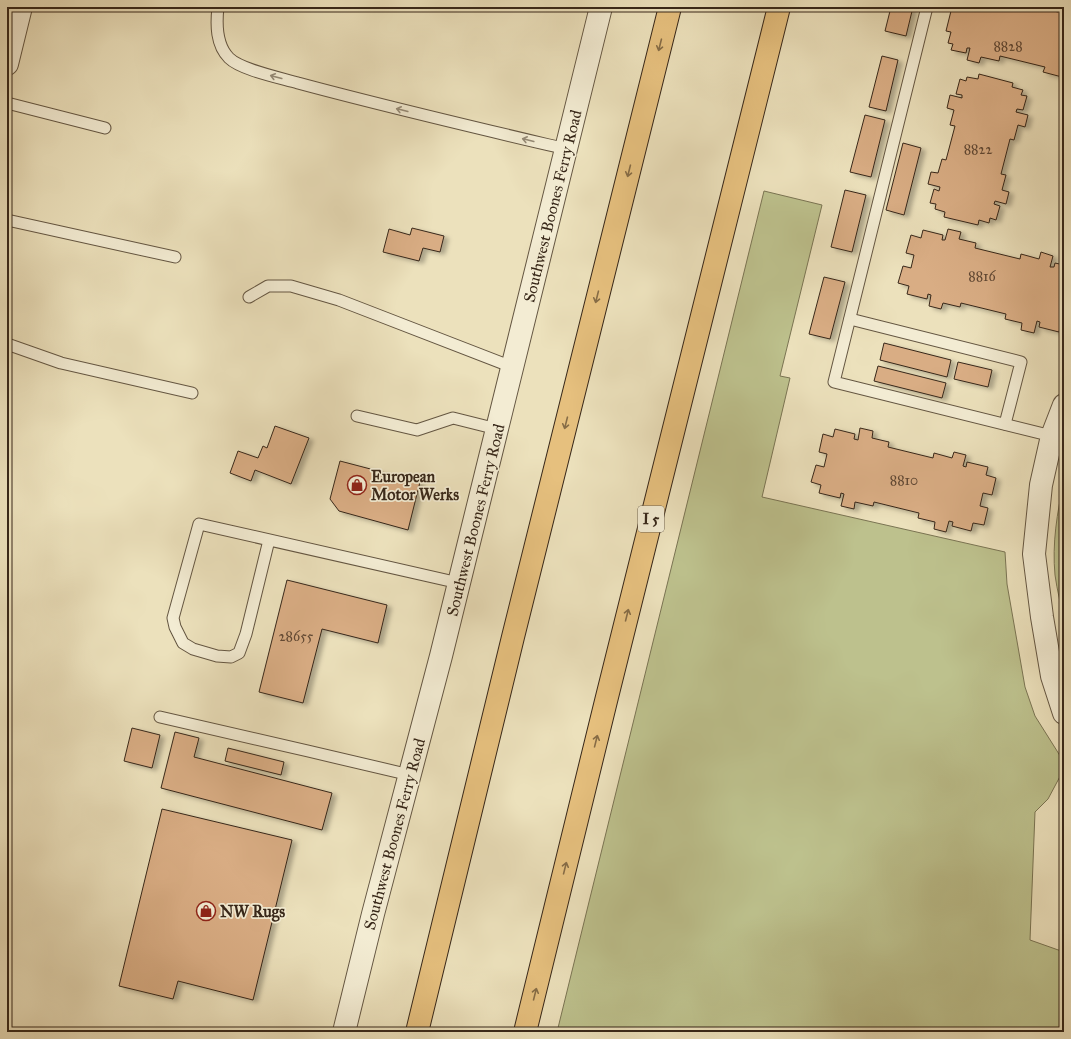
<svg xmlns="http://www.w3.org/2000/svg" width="1071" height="1039" font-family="'IM FELL Great Primer',serif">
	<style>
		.green { fill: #bdc18d; stroke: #7a7453 }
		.building { fill: #d9ad84; stroke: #372719; filter: url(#shadow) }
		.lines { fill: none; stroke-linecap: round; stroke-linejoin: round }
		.service-casing { stroke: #645642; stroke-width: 13 }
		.minor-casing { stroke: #645642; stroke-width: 24 }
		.tertiary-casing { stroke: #645642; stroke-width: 24 }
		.motorway-casing { stroke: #372719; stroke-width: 24 }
		.service { stroke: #f3ecd3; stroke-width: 11 }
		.minor { stroke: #f3ecd3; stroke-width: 22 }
		.tertiary { stroke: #f3ecd3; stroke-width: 22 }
		.motorway { stroke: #e6c07e; stroke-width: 22 }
		.oneway { stroke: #866c46 }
		.oneway2 { stroke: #958a76 }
		.labels { text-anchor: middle; stroke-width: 3.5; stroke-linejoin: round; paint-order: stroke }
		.number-label { font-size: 14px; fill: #604834 }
		.shield { fill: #f3ecd3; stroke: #6f6251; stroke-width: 1 }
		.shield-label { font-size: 15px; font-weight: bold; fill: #372719 }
		.street-label { font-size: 16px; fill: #372719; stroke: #f3ecd3 }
		.poi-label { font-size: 16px; font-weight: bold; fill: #372719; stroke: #f3ecd3; text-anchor: start }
	</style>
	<defs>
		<filter id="shadow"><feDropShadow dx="4.5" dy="2.5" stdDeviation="2" flood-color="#0004"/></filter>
	</defs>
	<rect width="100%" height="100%" fill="#ece1bc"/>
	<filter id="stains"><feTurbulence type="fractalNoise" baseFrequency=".005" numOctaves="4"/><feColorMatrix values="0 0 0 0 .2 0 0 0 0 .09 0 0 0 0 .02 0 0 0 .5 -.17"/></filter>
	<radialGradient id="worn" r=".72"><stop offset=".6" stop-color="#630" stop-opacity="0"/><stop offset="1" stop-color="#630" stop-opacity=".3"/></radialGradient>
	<g class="green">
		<path d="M 764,191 L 822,205 L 780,376 L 790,378 L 762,497 L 1005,552 L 1007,584 L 1025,687 L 1035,716 L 1064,762 L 1064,769 L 1048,799 L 1035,812 L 1030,940 L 1064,952 L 1064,1032 L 557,1032 Z"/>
		<path d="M 1064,482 L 1064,620 C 1061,605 1057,590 1055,575 C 1052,544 1057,512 1064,482 Z"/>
	</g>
	<g class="building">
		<path d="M 891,7 L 913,7 L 906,36 L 885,31 Z"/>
		<path d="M 952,7 L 1037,7 L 1058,12 L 1060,8 L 1064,9 L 1064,84 L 1060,83 L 1062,77 L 1043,72 L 1045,67 L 1000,56 L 999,61 L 981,57 L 979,63 L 967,60 L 970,48 L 967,48 L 966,53 L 951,50 L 953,44 L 948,43 L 951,32 L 946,31 Z"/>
		<path d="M 882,56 L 898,60 L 886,111 L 869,107 Z"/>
		<path d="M 979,74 L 1013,83 L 1012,87 L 1023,90 L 1021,95 L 1027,96 L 1023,110 L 1017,109 L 1016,112 L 1028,115 L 1025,127 L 1018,125 L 1014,140 L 1010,139 L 1001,174 L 1006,175 L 1002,190 L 1009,192 L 1006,204 L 995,201 L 994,204 L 1000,206 L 996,220 L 990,218 L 989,223 L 979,220 L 978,225 L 944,217 L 945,212 L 935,209 L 936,204 L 930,203 L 934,189 L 939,191 L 940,187 L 928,184 L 931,172 L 938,173 L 942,159 L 946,160 L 955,126 L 950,125 L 954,110 L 947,108 L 950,95 L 962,98 L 962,95 L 956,94 L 960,79 L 966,81 L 967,77 L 978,79 Z"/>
		<path d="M 865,115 L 885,120 L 871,177 L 850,172 Z"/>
		<path d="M 903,143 L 921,148 L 904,215 L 886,210 Z"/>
		<path d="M 845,190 L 866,195 L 852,252 L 831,247 Z"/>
		<path d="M 412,228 L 444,236 L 440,252 L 423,248 L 419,261 L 383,252 L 389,229 L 410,235 Z"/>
		<path d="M 948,229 L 961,232 L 959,239 L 976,243 L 975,248 L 1020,259 L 1021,254 L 1039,259 L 1041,252 L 1053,256 L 1050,267 L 1054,267 L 1055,263 L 1064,265 L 1064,325 L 1061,324 L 1059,332 L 1039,327 L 1040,322 L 1037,321 L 1034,333 L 1021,330 L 1022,323 L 1005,319 L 1006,314 L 961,303 L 960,307 L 943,303 L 941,309 L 929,306 L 931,295 L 928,294 L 927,299 L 907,294 L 909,286 L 898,283 L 903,266 L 911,268 L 914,255 L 906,253 L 911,235 L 921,238 L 923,230 L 943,235 L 942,240 L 945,240 Z"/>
		<path d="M 824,277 L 845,282 L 830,339 L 809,334 Z"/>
		<path d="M 884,343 L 951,360 L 947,377 L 880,360 Z"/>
		<path d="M 958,362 L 992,370 L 988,387 L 954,379 Z"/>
		<path d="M 878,366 L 946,383 L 942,398 L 874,381 Z"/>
		<path d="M 275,426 L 309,438 L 291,484 L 255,470 L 251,481 L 230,473 L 238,451 L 258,458 L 263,446 L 267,448 Z"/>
		<path d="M 860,428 L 873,431 L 872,438 L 889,442 L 888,447 L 933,458 L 934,453 L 952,458 L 954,452 L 966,455 L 963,466 L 966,467 L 967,462 L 988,467 L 986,475 L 996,478 L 992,495 L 983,493 L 980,506 L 988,508 L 984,525 L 973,523 L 971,531 L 952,526 L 953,522 L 949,521 L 946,532 L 934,529 L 935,522 L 918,518 L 919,513 L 874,502 L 873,506 L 855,502 L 854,509 L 841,506 L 844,494 L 841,493 L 840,498 L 819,493 L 821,485 L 811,482 L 816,465 L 824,467 L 827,454 L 819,452 L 823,434 L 833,437 L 835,429 L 855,434 L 854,439 L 858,440 Z"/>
		<path d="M 340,461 L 420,482 L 408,530 L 339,511 L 330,499 Z"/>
		<path d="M 287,580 L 387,605 L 378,643 L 322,629 L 303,703 L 259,692 Z"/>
		<path d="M 132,728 L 160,735 L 152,768 L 124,761 Z"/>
		<path d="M 175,732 L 199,738 L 194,757 L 332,793 L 322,830 L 161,788 Z"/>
		<path d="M 228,748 L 284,762 L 281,775 L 225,761 Z"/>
		<path d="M 162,809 L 292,840 L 253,1000 L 178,981 L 173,999 L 119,986 Z"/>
	</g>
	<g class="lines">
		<defs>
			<g id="service">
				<path d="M 218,7 C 216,25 216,45 229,58 C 241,70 281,78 298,83 C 387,107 477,128 566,149"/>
				<path d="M 927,7 L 834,382 L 1052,436"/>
				<path d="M 7,103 L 105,128"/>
				<path d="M 7,220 L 175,257"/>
				<path d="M 249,297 L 268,286 L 291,286 L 339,300 L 512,367"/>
				<path d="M 850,319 L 1021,362 L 1005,424"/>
				<path d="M 7,344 L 61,363 L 192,393"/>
				<path d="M 357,416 L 417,430 L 453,418 L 497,429"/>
				<path d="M 269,540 L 246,634 L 239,653 L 231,657 L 217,656 L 193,649 L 183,643 L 175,627 L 173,618 L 199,524 L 459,583"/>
				<path d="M 160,717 L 308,751 L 410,775"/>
			</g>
			<path id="minor" d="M 1064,405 L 1052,436 L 1041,485 L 1034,554 L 1042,617 L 1052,676 L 1064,713"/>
			<g id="tertiary">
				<path d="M 7,64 L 21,7"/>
				<path d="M 344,1032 L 373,914 L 441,656 L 601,7"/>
			</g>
			<g id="motorway">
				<path d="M 417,1032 L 513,637 L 670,7"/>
				<path d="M 525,1032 L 606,701 L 779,7"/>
			</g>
		</defs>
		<use href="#service" class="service-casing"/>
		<use href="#minor" class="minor-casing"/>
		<use href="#tertiary" class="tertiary-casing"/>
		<use href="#motorway" class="motorway-casing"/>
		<use href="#service" class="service"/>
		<use href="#minor" class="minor"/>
		<use href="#tertiary" class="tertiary"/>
		<use href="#motorway" class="motorway"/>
	</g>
	<defs><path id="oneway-shaft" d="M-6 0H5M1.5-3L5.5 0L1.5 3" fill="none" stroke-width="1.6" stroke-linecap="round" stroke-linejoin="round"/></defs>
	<g class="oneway">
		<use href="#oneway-shaft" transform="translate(660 45) rotate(104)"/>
		<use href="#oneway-shaft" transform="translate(629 171) rotate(104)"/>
		<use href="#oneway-shaft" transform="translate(597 297) rotate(104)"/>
		<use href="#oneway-shaft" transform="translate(566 423) rotate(104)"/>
		<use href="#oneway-shaft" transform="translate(627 615) rotate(-76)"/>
		<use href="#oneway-shaft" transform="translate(596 741) rotate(-76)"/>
		<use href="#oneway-shaft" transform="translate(565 868) rotate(-76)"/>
		<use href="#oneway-shaft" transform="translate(535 994) rotate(-76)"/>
	</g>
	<g class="oneway2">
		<use href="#oneway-shaft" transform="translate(276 77) rotate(-165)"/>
		<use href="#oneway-shaft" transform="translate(402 110) rotate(-166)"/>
		<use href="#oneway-shaft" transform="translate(528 140) rotate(-166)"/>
	</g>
	<defs>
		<symbol id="shop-ring" viewBox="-11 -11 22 22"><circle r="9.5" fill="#f3ecd3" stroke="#8f2418" stroke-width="1.5"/><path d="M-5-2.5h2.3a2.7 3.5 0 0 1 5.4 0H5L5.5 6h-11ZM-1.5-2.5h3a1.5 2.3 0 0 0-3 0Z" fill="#8f2418"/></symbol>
	</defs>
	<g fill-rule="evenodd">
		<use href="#shop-ring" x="346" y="474" width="22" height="22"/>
		<use href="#shop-ring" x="195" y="900" width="22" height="22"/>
	</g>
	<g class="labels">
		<g class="number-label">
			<text x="1008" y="51">8828</text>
			<text x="978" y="154">8822</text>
			<text x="982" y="281">8816</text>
			<text x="904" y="485">8810</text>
			<text x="296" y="641">28655</text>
		</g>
		<rect class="shield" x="638" y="506" width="26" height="26" rx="3"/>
		<g class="shield-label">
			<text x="651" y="524">I 5</text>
		</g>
		<g class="street-label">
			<text transform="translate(552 206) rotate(-76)" y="6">Southwest Boones Ferry Road</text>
			<text transform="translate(475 520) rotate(-76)" y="6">Southwest Boones Ferry Road</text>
			<text transform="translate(394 834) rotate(-75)" y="6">Southwest Boones Ferry Road</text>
		</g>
		<g class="poi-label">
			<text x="371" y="482">European<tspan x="371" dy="18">Motor Werks</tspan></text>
			<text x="220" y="917">NW Rugs</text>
		</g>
	</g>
	<rect width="1071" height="1039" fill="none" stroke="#ece1bc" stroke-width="24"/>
	<rect x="8" y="8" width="1055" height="1023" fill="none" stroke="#372719" stroke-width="2"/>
	<rect x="12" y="12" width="1047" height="1015" fill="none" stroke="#372719"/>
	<rect width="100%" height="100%" filter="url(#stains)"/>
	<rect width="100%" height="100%" fill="url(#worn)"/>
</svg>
